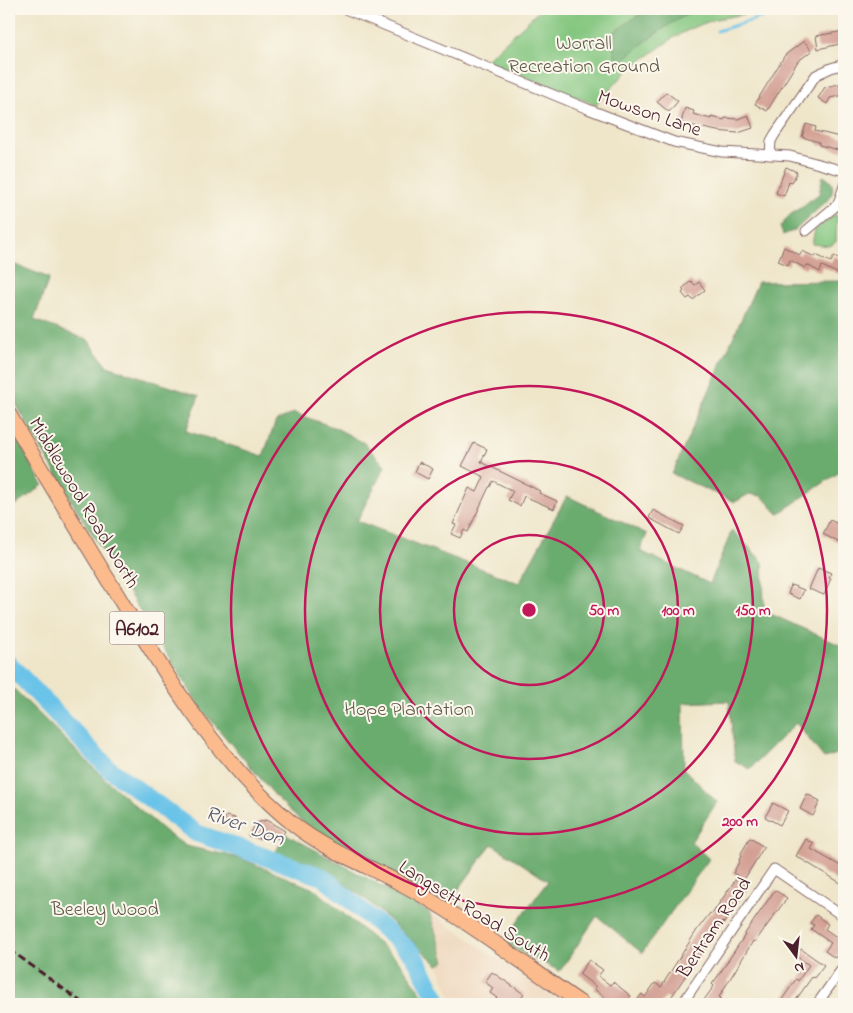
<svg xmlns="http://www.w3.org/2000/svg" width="853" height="1013" font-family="'Indie Flower',sans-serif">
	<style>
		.built { fill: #eed6bb }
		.green { fill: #83c67f; stroke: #667255 }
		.forest { fill: #6aab6e; stroke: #5a654c }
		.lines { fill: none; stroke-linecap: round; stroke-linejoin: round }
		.stream { stroke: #6bc3e8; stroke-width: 3 }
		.river { stroke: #6bc3e8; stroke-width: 18 }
		.building { fill: #d39f93 }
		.street-casing { stroke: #846563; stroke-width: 11 }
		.primary-casing { stroke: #846563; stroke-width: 16 }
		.street { stroke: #fff; stroke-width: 9 }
		.primary { stroke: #fbbb8d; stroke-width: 14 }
		.rail { stroke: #4a1f2b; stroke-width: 3; stroke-dasharray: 8 4; stroke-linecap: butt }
		.ring { fill: none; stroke: #c2185b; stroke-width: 2.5 }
		.labels { text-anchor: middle; stroke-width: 4; stroke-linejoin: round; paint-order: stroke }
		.shield { fill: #fbf7ec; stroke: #7f6065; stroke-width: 1 }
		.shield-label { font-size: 19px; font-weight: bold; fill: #4a1f2b }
		.park-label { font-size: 20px; fill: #5e5948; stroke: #fbf7ec }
		.street-label { font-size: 20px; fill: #4a1f2b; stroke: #fbf7ec }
		.water-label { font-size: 21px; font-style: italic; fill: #56586d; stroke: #fbf7ec }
		.centre { fill: #c2185b; stroke: #fbf7ec; stroke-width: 2.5 }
		.ring-label { font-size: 15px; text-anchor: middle; font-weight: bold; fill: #c2185b; stroke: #fbf7ec; stroke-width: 4; stroke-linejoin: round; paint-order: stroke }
	</style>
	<rect width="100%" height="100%" fill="#fbf7ec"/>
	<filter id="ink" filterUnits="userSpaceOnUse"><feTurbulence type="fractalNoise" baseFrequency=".02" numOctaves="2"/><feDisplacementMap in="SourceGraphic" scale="10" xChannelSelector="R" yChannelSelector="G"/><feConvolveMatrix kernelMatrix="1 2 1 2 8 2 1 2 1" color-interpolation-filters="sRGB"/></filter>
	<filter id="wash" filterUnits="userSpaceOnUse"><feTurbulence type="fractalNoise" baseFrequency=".0096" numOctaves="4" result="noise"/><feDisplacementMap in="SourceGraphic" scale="20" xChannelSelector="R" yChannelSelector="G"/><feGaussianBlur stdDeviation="1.12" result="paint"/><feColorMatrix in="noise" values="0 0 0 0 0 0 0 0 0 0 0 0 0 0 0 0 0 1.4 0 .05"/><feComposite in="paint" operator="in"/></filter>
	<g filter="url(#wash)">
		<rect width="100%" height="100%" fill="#efe6ca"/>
		<path class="built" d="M 429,912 L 564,1004 L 454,1004 L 438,965 L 445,960 Z"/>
		<g class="green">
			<path d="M 541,9 L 774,9 L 716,19 L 694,27 L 673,38 L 628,70 L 596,105 L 485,61 Z"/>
			<path d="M 836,214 L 837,216 L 836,242 L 830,246 L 812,244 L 815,230 Z"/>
		</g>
		<g class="forest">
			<path d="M 648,9 L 699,9 C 674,18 637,47 617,65 L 612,39 L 614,32 Z"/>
			<path d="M 774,9 L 816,9 L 801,18 Z"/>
			<path d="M 823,176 C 834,181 835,189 829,199 L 795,230 L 783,235 L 780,227 L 790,215 L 819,194 Z"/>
			<path d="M 9,262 L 49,278 L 34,320 L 88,340 L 107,366 L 199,396 L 186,431 L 263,456 L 276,421 L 294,413 L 336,428 L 364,443 L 385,466 L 357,521 L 519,583 L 567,496 L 647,534 L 640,551 L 710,584 L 732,530 L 763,562 L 764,611 L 844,647 L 844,752 L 824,758 L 796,723 L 750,769 L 735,761 L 729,701 L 683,703 L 684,769 L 717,802 L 691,842 L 709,859 L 642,953 L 597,916 L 560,971 L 502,943 L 548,881 L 492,844 L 447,905 L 320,839 L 278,799 L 202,710 L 74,505 L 9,392 Z"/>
			<path d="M 844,281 L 844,456 L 839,461 L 844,469 L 778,514 L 762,496 L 749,494 L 735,502 L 672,474 L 758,282 Z"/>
			<path d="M 9,425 L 43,485 L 16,505 L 9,503 Z"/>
			<path d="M 9,684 L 107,781 L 168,834 L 186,846 L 240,858 L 316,890 L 399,961 L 422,994 L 426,1004 L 9,1004 Z"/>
			<path d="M 286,834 L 429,912 L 445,961 L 438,965 L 368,901 L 327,871 L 275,853 Z"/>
		</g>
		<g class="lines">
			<path class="stream" d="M 717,31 L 769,15 L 784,9"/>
			<path class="river" d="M 9,664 L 108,768 L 196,833 L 323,877 L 413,954 L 440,1004"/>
		</g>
		<g id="blocks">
			<g class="building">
				<path d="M 844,31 L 844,43 L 818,49 L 816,36 Z"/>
				<path d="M 804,41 L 812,51 L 798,61 L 767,111 L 755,104 L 785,55 Z"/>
				<path d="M 844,83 L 844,95 L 830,98 L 827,104 L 818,98 L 825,87 Z"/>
				<path d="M 666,92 L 678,101 L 669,112 L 657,102 Z"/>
				<path d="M 685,108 L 694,111 L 693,114 L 711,119 L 711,117 L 724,120 L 725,118 L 738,119 L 748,115 L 753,128 L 738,133 L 717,131 L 681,123 Z"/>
				<path d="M 806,124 L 816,127 L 815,131 L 844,138 L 842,151 L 819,145 L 819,142 L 802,137 Z"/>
				<path d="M 786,167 L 797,172 L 792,183 L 789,182 L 784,196 L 776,193 Z"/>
				<path d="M 784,247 L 800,255 L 802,251 L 815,257 L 816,255 L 831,262 L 834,256 L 844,261 L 841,268 L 842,268 L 839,274 L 822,266 L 820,272 L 807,265 L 805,268 L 790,260 L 788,265 L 778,261 Z"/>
				<path d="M 691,281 L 695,285 L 699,282 L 705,290 L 693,300 L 690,297 L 687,299 L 682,293 L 684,291 L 682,289 Z"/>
				<path d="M 474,443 L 487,449 L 481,462 L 540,491 L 539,493 L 557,501 L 554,509 L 524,496 L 520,506 L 508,500 L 513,491 L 493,481 L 490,487 L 489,487 L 468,532 L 464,530 L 460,538 L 451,534 L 456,525 L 453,524 L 469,488 L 477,492 L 484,477 L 462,466 Z"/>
				<path d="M 419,462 L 433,469 L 428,479 L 415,472 Z"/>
				<path d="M 653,510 L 684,526 L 679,534 L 649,518 Z"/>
				<path d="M 830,520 L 844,527 L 844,545 L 823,534 Z"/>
				<path d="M 818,568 L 831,573 L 829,577 L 831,578 L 824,595 L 809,589 Z"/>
				<path d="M 791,585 L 804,590 L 800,599 L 788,594 Z"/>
				<path d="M 807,794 L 820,801 L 813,816 L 800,809 Z"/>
				<path d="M 773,803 L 788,811 L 780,825 L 765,817 Z"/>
				<path d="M 226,816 L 235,818 L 233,826 L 224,824 Z"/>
				<path d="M 266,820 L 285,831 L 280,839 L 266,833 L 263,839 L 249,836 L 257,823 Z"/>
				<path d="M 750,838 L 764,847 L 742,883 L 748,887 L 724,923 L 722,921 L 670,999 L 666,997 L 660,1004 L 634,1004 L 642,994 L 645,997 L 655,983 L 661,987 L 697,930 L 710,913 L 712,914 L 738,876 L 733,873 L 740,860 L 739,860 L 741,856 L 740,855 Z"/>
				<path d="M 806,839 L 814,844 L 811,849 L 844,868 L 844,885 L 796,856 Z"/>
				<path d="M 775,890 L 787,898 L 755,942 L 753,941 L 719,997 L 721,998 L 716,1004 L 701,1004 L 714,986 L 712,984 L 718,976 L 745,935 L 744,935 Z"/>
				<path d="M 816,915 L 828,924 L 825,929 L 844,942 L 844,945 L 835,958 L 825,951 L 831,943 L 811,929 L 814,925 L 810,923 Z"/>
				<path d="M 801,949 L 824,965 L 814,978 L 812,977 L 793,1004 L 779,1004 L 796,979 L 798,981 L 809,965 L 796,956 Z"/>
				<path d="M 589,960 L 603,970 L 598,976 L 610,985 L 613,982 L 631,996 L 625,1004 L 616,1004 L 609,999 L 608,1000 L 594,989 L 596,987 L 579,974 Z"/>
				<path d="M 492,972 L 524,994 L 516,1004 L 491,1004 L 497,998 L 490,993 L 493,988 L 485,982 Z"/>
			</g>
		</g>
	</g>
	<g filter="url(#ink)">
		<use href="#blocks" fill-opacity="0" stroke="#846563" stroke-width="1"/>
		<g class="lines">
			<defs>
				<g id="street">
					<path d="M 345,9 L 588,109 L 674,142 L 722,152 L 790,156 L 844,171"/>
					<path d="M 770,155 L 771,141 L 775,134 L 816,75 L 831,68 L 844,64"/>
					<path d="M 806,231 L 838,204 L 844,186"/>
					<path d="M 682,1004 L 774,869 L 844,917"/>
					<path d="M 817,1004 L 844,966"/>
				</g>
				<path id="primary" d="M 9,414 C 41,470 75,525 109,581 C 158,663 217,763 292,823 C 330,854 376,868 418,893 C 474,925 529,968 582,1004"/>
			</defs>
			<use href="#street" class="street-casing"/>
			<use href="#primary" class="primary-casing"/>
			<use href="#street" class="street"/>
			<use href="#primary" class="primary"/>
			<path class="rail" d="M 9,949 L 84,1004"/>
		</g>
	</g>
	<g class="ring">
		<circle cx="529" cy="610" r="75"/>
		<circle cx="529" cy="610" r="149"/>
		<circle cx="529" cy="610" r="224"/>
		<circle cx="529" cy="610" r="298"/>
	</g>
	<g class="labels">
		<rect class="shield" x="109.5" y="611.5" width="55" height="33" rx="4"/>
		<g class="shield-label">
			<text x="137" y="635">A6102</text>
		</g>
		<g class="park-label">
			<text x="584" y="49">Worrall<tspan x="584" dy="23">Recreation Ground</tspan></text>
			<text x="409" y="715">Hope Plantation</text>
			<text x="105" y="915">Beeley Wood</text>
		</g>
		<g class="street-label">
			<text transform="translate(650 112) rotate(19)" y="7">Mowson Lane</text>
			<text transform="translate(85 502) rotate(59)" y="7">Middlewood Road North</text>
			<text transform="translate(475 910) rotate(32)" y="7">Langsett Road South</text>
			<text transform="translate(713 927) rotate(-56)" y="7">Bertram Road</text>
		</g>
		<g class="water-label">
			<text transform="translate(245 825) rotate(20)" y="7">River Don</text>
		</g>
	</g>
	<circle cx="529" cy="610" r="8" class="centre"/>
	<g class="ring-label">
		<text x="604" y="615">50 m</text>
		<text x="678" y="615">100 m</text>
		<text x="753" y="615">150 m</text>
		<text x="740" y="826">200 m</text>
	</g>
	<rect width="853" height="1013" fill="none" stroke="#fbf7ec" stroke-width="30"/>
	<g transform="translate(796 956) rotate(165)" stroke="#fbf7ec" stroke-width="4" paint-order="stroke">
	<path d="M0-4L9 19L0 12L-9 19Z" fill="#4a1f2b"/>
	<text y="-8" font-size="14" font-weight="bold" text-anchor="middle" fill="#4a1f2b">N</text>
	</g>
</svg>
